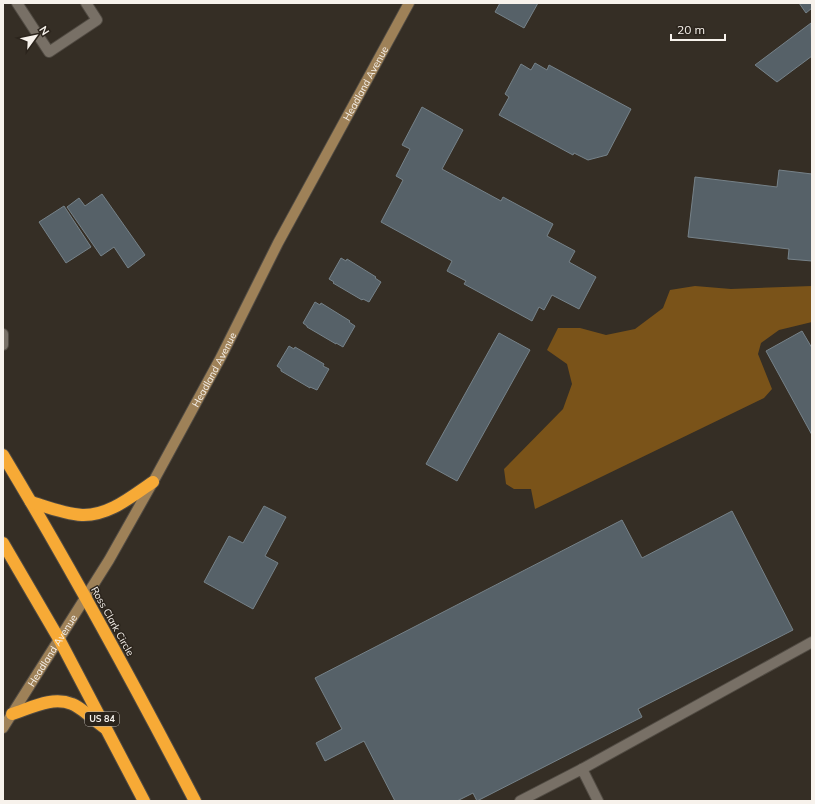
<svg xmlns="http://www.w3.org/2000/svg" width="815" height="804" font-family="Mulish,sans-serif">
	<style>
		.forest { fill: #7a5319 }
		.building { fill: #566168; stroke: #768289 }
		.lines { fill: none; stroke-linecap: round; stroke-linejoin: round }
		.lane-casing { stroke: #514b43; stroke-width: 12 }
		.secondary-casing { stroke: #514b43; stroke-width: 12 }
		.highway-casing { stroke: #514b43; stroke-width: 14 }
		.lane { stroke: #787066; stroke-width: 10 }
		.secondary { stroke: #9e8158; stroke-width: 10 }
		.highway { stroke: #f7aa36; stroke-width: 12 }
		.labels { text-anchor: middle; stroke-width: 3; stroke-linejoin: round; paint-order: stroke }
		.shield { fill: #2b241c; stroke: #bab4ae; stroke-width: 1 }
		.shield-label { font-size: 9px; font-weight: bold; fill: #f7f2ec }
		.street-label { font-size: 10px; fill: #f7f2ec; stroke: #2b241c }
	</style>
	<rect width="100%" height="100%" fill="#352e25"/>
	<path class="forest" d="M 695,286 L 731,289 L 812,286 L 812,322 L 779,330 L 761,343 L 758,354 L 772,389 L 764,398 L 535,509 L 531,489 L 514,489 L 506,484 L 504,469 L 563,409 L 572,384 L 567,364 L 547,350 L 558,328 L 580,328 L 606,335 L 635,329 L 663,308 L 670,290 Z"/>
	<g class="building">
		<path d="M 500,3 L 538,3 L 524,28 L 495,12 Z"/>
		<path d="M 799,3 L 812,3 L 812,8 L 806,13 Z"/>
		<path d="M 811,23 L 812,56 L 777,82 L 755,65 Z"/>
		<path d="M 535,63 L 547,70 L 549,65 L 631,109 L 607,155 L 588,160 L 574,153 L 573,155 L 499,115 L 509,97 L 505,94 L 521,64 L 531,70 Z"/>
		<path d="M 422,107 L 463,130 L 442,169 L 501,201 L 503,197 L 553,224 L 547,236 L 575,251 L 569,262 L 596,277 L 579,309 L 552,295 L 544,310 L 539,307 L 532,321 L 464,284 L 466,281 L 447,271 L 452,261 L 381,222 L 403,180 L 396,176 L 410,149 L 402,145 Z"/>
		<path d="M 779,170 L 812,174 L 812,261 L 788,259 L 789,249 L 688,237 L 695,177 L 777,187 Z"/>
		<path d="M 102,194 L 145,255 L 128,268 L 114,247 L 101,256 L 67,207 L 79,198 L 85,206 Z"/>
		<path d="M 64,206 L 91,247 L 66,263 L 39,222 Z"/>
		<path d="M 341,258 L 346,261 L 347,259 L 376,277 L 375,278 L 381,282 L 369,302 L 363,299 L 362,300 L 333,283 L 334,282 L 329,279 Z"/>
		<path d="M 315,302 L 320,305 L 321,303 L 350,321 L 349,322 L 355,326 L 343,347 L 336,343 L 336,344 L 307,327 L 307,326 L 303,323 Z"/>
		<path d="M 802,331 L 812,348 L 812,435 L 766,351 Z"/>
		<path d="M 499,333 L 530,350 L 457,481 L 426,464 Z"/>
		<path d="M 289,346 L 294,349 L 295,347 L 324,364 L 323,366 L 329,369 L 317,390 L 310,387 L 310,388 L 281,371 L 281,369 L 277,366 Z"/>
		<path d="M 264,506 L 286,517 L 265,556 L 278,563 L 253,609 L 204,582 L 229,536 L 243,543 Z"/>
		<path d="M 732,511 L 793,630 L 638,709 L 642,717 L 477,801 L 473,793 L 457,801 L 395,801 L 364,741 L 325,761 L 316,743 L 342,729 L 315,678 L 622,520 L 642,558 Z"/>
	</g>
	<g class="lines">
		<defs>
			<g id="lane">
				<path d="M 17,3 L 49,52 L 97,20 L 86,3"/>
				<path d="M 3,334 L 3,345"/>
				<path d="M 582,769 L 812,642"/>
				<path d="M 520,801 L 582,769 L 598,801"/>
			</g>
			<g id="secondary">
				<path id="s1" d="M 3,728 L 109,560 L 153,482 L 221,357 L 278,243 L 409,3"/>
			</g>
			<g id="highway">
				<path d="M 3,455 C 71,568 134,684 195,801"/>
				<path d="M 31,502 C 47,507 65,514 82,515 C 109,516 132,496 153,482"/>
				<path d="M 3,543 L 59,639 L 144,801"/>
				<path d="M 12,714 C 31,708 52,696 72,704 C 81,707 96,722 105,728"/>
			</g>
		</defs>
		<use href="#lane" class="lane-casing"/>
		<use href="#secondary" class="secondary-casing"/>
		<use href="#highway" class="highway-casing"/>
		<use href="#lane" class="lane"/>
		<use href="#secondary" class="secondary"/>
		<use href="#highway" class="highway"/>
	</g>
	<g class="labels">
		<rect class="shield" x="85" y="712" width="34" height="14" rx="3"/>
		<g class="shield-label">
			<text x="102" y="722">US 84</text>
		</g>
		<g class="street-label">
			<text dy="4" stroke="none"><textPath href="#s1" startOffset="740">Headland Avenue</textPath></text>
			<text dy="4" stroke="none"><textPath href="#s1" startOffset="416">Headland Avenue</textPath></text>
			<text transform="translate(113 621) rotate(61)" y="4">Ross Clark Circle</text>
			<text dy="4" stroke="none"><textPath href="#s1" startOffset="92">Headland Avenue</textPath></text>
		</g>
	</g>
	<rect width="815" height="804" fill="none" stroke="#f7f2ec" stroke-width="8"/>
	<g transform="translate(36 36) rotate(57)" stroke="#2b241c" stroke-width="3" paint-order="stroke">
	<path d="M0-3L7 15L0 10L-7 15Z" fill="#f7f2ec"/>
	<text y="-6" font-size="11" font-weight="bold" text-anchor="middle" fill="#f7f2ec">N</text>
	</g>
	<path d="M671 34v6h54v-6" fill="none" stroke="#f7f2ec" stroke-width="2"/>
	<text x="677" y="34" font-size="12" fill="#f7f2ec" stroke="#2b241c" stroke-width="3" paint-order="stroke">20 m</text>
</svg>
